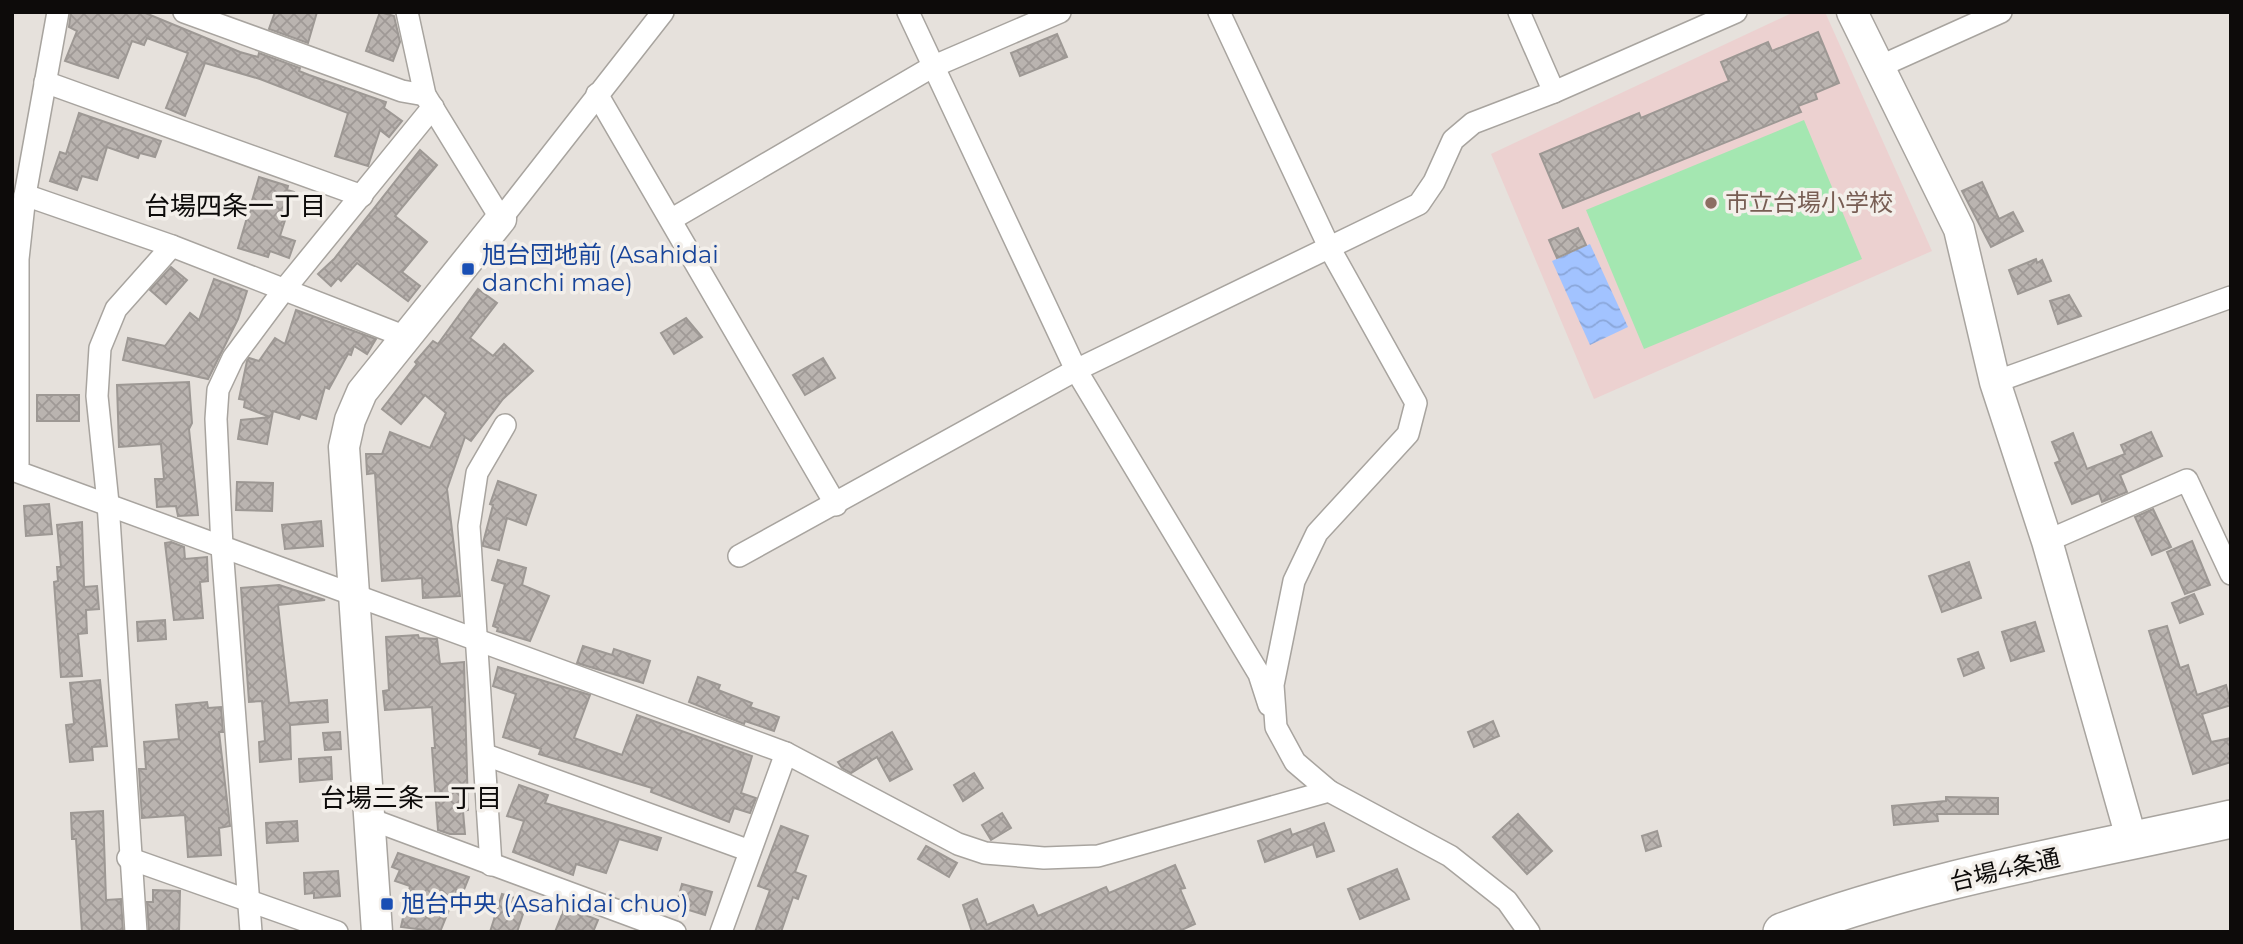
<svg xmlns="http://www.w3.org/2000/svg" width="2243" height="944" font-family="Montserrat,'Noto Sans JP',sans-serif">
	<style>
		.education { fill: #ecd1d0 }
		.garden { fill: #a4e7b1 }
		.water { fill: url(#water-waves) }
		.building { fill: url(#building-cross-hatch); stroke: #9d9894; stroke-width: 2 }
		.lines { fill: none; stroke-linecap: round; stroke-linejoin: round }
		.street-casing { stroke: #a8a49f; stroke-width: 24 }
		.secondary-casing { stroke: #a8a49f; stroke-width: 33 }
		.highway-casing { stroke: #a8a49f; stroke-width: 40 }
		.street { stroke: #fff; stroke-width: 21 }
		.secondary { stroke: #fff; stroke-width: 30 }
		.highway { stroke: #fff; stroke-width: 37 }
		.education-dot { fill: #8d6e63; stroke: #f3efea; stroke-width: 2.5 }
		.transit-dot { fill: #1a4fb4; stroke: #f3efea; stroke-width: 2.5 }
		.labels { text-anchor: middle; stroke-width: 7; stroke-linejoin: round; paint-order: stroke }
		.education-label { font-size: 24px; fill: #785e54; stroke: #f3efea; text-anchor: start }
		.transit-label { font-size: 24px; fill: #164399; stroke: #f3efea; text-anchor: start }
		.street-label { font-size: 24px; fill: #0d0b0a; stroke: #f3efea }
		.neighbourhood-label { font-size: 26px; fill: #0d0b0a; stroke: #f3efea }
	</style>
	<defs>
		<pattern id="water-waves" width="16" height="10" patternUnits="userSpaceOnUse" patternTransform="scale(1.75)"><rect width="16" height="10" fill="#a2c3ff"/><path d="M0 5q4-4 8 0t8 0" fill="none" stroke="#8aa6d9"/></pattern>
		<pattern id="building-cross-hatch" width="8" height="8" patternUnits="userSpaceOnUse" patternTransform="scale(1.75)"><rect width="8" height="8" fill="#bab4b0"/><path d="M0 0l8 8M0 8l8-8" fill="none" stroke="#9f9996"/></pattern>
	</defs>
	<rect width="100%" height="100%" fill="#e6e1dc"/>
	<path class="education" d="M 1794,12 L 1825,12 L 1932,251 L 1594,399 L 1491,154 Z"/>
	<path class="garden" d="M 1804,120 L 1862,259 L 1644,349 L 1586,210 Z"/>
	<path class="water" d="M 1590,244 L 1628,327 L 1590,345 L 1552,261 Z"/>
	<g class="building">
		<path d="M 71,12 L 143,12 L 240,52 L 258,57 L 259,53 L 300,68 L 299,71 L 309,75 L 386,102 L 384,108 L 402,121 L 389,137 L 380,130 L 368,166 L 335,156 L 348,113 L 260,79 L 205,63 L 185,116 L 166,108 L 188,53 L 147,38 L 144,45 L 132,41 L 118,78 L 80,66 L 65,61 L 77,31 L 69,27 Z"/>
		<path d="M 275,12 L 317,12 L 308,43 L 269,29 Z"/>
		<path d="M 380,12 L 394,16 L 400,42 L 393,61 L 366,51 Z"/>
		<path d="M 1818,32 L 1839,83 L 1815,93 L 1817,99 L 1798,106 L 1801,112 L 1563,208 L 1540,154 L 1639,113 L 1641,118 L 1729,81 L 1721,62 L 1768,42 L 1772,51 Z"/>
		<path d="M 1057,34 L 1067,57 L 1020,76 L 1011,53 Z"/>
		<path d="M 79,113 L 161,141 L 155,157 L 140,153 L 138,158 L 107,147 L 97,180 L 82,176 L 77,190 L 50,181 L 60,152 L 66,154 Z"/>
		<path d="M 420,150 L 437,165 L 395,216 L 427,242 L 402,272 L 420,286 L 408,301 L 357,263 L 341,281 L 338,278 L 331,286 L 318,274 L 334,259 Z"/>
		<path d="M 259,177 L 288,186 L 287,190 L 294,192 L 280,236 L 295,241 L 289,258 L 270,251 L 268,257 L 238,248 Z"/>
		<path d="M 1982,182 L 1999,219 L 2013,212 L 2023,231 L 1991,247 L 1962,191 Z"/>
		<path d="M 1578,228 L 1586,245 L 1557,258 L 1549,240 Z"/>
		<path d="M 2036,259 L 2037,263 L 2042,260 L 2051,281 L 2018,294 L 2009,270 Z"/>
		<path d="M 171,267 L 187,280 L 166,304 L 150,290 Z"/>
		<path d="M 214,279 L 247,291 L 238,319 L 208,379 L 123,360 L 128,338 L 165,346 L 190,313 L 199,320 Z"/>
		<path d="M 478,289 L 497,303 L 470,338 L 493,356 L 504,344 L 533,371 L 503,399 L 471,441 L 465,437 L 447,489 L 460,596 L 423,598 L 422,578 L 382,581 L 375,473 L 367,474 L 366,454 L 382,454 L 390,432 L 430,448 L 446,413 L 425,395 L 401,424 L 382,409 L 417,364 L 415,362 L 433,341 L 438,344 Z"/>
		<path d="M 2069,295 L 2081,316 L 2058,324 L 2050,301 Z"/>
		<path d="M 296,310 L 376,339 L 367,354 L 354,346 L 351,355 L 348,354 L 329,389 L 325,387 L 316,419 L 301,414 L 299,419 L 273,411 L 267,444 L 238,439 L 241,420 L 270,417 L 244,407 L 245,400 L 239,399 L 247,361 L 249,358 L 259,361 L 275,338 L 285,344 Z"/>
		<path d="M 686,318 L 702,337 L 674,354 L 661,333 Z"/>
		<path d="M 823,358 L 835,378 L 805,395 L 793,375 Z"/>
		<path d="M 189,382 L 192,423 L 189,429 L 198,515 L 178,516 L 176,506 L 157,507 L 155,479 L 164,479 L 161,444 L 119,447 L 117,385 Z"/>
		<rect x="37" y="395" width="42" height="26"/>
		<path d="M 2151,432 L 2162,456 L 2120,475 L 2127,492 L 2102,502 L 2099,493 L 2072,504 L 2055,463 L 2060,461 L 2052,442 L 2073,433 L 2087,469 L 2125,454 L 2121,445 Z"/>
		<path d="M 498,481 L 536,495 L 526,525 L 507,518 L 499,550 L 483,546 L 483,543 L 493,505 L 490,504 Z"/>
		<path d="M 237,482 L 273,483 L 272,511 L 236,510 Z"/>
		<path d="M 49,504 L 52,534 L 26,536 L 24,506 Z"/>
		<path d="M 2153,509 L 2171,547 L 2152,555 L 2135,517 Z"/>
		<path d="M 321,521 L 323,546 L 285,549 L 282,525 Z"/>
		<path d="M 82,522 L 84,587 L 97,586 L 99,609 L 86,610 L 87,633 L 78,634 L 82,676 L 61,677 L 54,582 L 58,581 L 57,567 L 61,567 L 57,525 Z"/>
		<path d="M 2192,541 L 2210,585 L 2185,594 L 2167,552 Z"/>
		<path d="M 171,542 L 184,547 L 185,559 L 207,557 L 208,581 L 200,582 L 203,618 L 174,620 L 165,543 Z"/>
		<path d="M 498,560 L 526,568 L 522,585 L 549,596 L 530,641 L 497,631 L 498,628 L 493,626 L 505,584 L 492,580 Z"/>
		<path d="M 1969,562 L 1981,598 L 1942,612 L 1929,576 Z"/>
		<path d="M 279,585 L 325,600 L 278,605 L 289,703 L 327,700 L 328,722 L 290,725 L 291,759 L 260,762 L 259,742 L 265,741 L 262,701 L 249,702 L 241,588 Z"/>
		<path d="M 2194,594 L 2203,614 L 2180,623 L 2172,603 Z"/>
		<path d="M 165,620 L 166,639 L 138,641 L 137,622 Z"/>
		<path d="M 2035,622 L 2044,651 L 2011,661 L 2002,632 Z"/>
		<path d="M 2167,626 L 2180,668 L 2188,665 L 2197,695 L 2226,685 L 2231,705 L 2202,714 L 2211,742 L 2231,738 L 2231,762 L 2193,774 L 2149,631 Z"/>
		<path d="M 418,635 L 419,638 L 437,639 L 440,664 L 464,662 L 468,810 L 463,811 L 465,834 L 450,834 L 438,830 L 432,748 L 435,748 L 432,707 L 385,710 L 383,691 L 389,690 L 386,637 Z"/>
		<path d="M 583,646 L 612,655 L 614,649 L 650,661 L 643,683 L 577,663 Z"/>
		<path d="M 1978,652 L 1984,668 L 1964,676 L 1958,659 Z"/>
		<path d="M 498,667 L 590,695 L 574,738 L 622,755 L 637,715 L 752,756 L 741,793 L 756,798 L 750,813 L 734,808 L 729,822 L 651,792 L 652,788 L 539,754 L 541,749 L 503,737 L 516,694 L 493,686 Z"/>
		<path d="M 698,677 L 720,685 L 718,690 L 752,703 L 750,707 L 779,717 L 774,731 L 745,721 L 744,724 L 689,702 Z"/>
		<path d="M 100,680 L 107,746 L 92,747 L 93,760 L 70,762 L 66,725 L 74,724 L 70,683 Z"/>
		<path d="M 207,702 L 208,708 L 221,707 L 223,732 L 219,732 L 230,826 L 219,828 L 221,855 L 188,857 L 185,815 L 142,818 L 139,769 L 146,769 L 144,742 L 179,739 L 176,705 Z"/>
		<path d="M 1493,721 L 1499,736 L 1474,747 L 1468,732 Z"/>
		<path d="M 340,732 L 341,749 L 325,750 L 323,733 Z"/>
		<path d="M 892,732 L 912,769 L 890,781 L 877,757 L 851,773 L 842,768 L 838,762 Z"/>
		<path d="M 331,757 L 332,779 L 300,782 L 299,759 Z"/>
		<path d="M 974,773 L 983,788 L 963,801 L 954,785 Z"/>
		<path d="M 519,785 L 548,795 L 545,803 L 661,838 L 657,850 L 619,839 L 606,873 L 576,864 L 573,875 L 513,852 L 524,821 L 507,816 Z"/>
		<path d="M 1946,797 L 1998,798 L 1998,814 L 1937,814 L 1938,821 L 1894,825 L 1892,806 L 1946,801 Z"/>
		<path d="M 103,811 L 106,900 L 121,899 L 123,932 L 82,932 L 76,839 L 72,839 L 71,813 Z"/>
		<path d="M 1002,813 L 1011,828 L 991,840 L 982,825 Z"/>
		<path d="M 1518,814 L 1552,851 L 1527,874 L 1493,837 Z"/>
		<path d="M 297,821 L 298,841 L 267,843 L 266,823 Z"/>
		<path d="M 1324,823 L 1334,851 L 1317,857 L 1313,844 L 1265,862 L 1258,841 L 1290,829 L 1292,835 Z"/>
		<path d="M 781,826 L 808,836 L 795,872 L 806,876 L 798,899 L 793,897 L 781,932 L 755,932 L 770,890 L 758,886 Z"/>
		<path d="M 1657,831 L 1661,846 L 1646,851 L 1642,836 Z"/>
		<path d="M 926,846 L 957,863 L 949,877 L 918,859 Z"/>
		<path d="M 398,853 L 469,877 L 463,892 L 457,890 L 440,932 L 401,927 L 410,886 L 395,881 L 400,870 L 392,867 Z"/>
		<path d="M 1175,865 L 1185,888 L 1180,889 L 1195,924 L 1177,932 L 972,932 L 963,905 L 977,899 L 987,925 L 1033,905 L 1038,916 L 1106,887 L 1109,893 Z"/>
		<path d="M 1397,869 L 1409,899 L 1360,919 L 1348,889 Z"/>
		<path d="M 338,871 L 340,896 L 314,898 L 314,893 L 305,894 L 304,873 Z"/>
		<path d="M 682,884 L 712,892 L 705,915 L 676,906 Z"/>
		<path d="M 153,890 L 180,891 L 179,932 L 149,932 L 147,902 L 153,902 Z"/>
		<path d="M 502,894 L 527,902 L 517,932 L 490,932 Z"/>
		<path d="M 565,907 L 598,920 L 593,932 L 555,932 Z"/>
	</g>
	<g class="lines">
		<defs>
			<g id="street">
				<path d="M 58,12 L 25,195 L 18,259 L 18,472 L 786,753 L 958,844 L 985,853 L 1044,858 L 1098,856 L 1329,791 L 1450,856 L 1507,901 L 1529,932"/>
				<path d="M 184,12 L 402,91 L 425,95"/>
				<path d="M 407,12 L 425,95 L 501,219 L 663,12"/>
				<path d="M 908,12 L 1076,370 L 1259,674 L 1269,705"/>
				<path d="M 1219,12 L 1330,249 L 1416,403 L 1408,434 L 1317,533 L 1294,581 L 1273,685 L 1276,727 L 1295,762 L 1329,791"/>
				<path d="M 1519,12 L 1554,92"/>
				<path d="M 1881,66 L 2001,12"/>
				<path d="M 45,82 L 362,196"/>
				<path d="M 597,94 L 836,505"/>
				<path d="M 25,195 L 172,246 L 406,337"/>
				<path d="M 672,219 L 932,67 L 1060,12"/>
				<path d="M 1995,382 L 2231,297"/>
				<path d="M 2047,541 L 2187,480 L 2231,574"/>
				<path d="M 739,556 L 1076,370 L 1419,204 L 1434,182 L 1453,140 L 1473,123 L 1554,92 L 1736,12"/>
				<path d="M 486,755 L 750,851"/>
				<path d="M 370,819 L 675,932"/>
				<path d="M 128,858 L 337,932"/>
				<path d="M 491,865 L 469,526 L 477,473 L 505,425"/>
				<path d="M 136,932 L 108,503 L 97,396 L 100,348 L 116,309 L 172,246"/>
				<path d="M 251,932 L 222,547 L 216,419 L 218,390 L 233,358 L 283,291 L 433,107"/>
				<path d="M 721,932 L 786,753"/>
			</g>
			<g id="secondary">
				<path d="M 1852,12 L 1959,229 L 1995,382 L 2047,541 L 2132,841"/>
				<path d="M 377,932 L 344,447 L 350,420 L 362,392 L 501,219"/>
			</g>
			<path id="highway" d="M 1782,932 C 1926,878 2081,853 2231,819"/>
		</defs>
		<use href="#street" class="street-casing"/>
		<use href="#secondary" class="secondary-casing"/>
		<use href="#highway" class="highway-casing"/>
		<use href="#street" class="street"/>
		<use href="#secondary" class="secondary"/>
		<use href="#highway" class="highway"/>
	</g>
	<circle class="education-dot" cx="1711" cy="203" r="7"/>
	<g class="transit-dot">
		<rect x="461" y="262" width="14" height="14" rx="3.5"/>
		<rect x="380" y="897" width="14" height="14" rx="3.5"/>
	</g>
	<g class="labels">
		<g class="education-label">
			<text x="1725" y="211">市立台場小学校</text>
		</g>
		<g class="transit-label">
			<text x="482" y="263">旭台団地前 (Asahidai<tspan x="482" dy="28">danchi mae)</tspan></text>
			<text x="401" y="912">旭台中央 (Asahidai chuo)</text>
		</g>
		<g class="street-label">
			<text transform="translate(2005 870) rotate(-13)" y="8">台場4条通</text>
		</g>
		<g class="neighbourhood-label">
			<text x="235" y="215">台場四条一丁目</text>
			<text x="411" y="807">台場三条一丁目</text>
		</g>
	</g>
	<rect width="2243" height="944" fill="none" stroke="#0d0b0a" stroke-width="28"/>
</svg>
